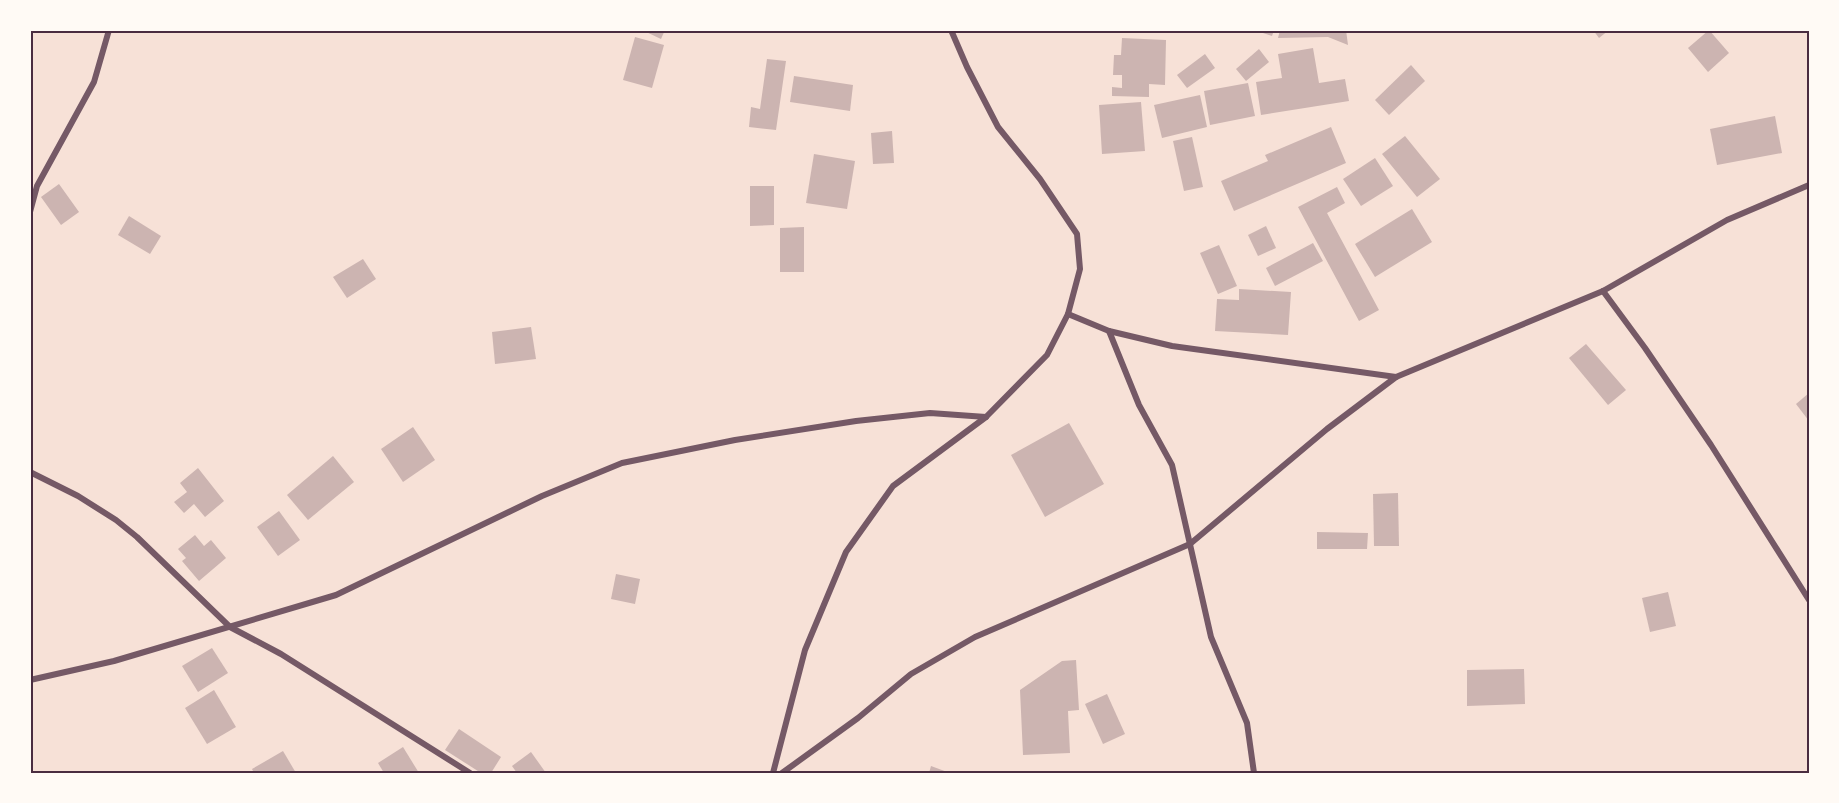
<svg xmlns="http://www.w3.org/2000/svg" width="1839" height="803" font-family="'Asap Condensed',sans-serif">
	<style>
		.building { fill: #ccb4b1 }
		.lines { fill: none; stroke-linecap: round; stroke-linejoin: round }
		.minor { stroke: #755966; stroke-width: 6 }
		.neatline { fill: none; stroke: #4a2c40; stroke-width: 2 }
	</style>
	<rect width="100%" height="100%" fill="#f7e1d7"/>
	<g class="building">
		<path d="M 642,30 L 665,30 L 661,39 Z"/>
		<path d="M 1254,30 L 1274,30 L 1272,36 Z"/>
		<path d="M 1280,30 L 1346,30 L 1348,45 L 1328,37 L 1278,38 Z"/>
		<path d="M 1593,30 L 1609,30 L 1599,38 Z"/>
		<path d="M 1709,30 L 1729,53 L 1708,72 L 1688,48 Z"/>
		<path d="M 635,37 L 664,45 L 652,88 L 623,80 Z"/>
		<path d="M 1122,38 L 1166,40 L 1165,85 L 1149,84 L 1149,97 L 1112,96 L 1112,87 L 1122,88 L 1122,75 L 1113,75 L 1114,55 L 1121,55 Z"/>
		<path d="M 1313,48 L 1319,83 L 1345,79 L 1349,101 L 1261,115 L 1256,82 L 1282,78 L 1278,54 Z"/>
		<path d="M 1259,49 L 1269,62 L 1246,81 L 1236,69 Z"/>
		<path d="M 1205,54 L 1215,68 L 1187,88 L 1177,75 Z"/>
		<path d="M 767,59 L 786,61 L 776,130 L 749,127 L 751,107 L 760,109 Z"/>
		<path d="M 1411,65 L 1425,81 L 1389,115 L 1375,100 Z"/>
		<path d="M 794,76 L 853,85 L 850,111 L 790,102 Z"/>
		<path d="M 1248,83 L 1255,116 L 1210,125 L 1204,91 Z"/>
		<path d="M 1200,95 L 1207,127 L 1162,138 L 1154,105 Z"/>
		<path d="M 1141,102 L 1145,151 L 1102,154 L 1099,105 Z"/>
		<path d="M 1775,116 L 1782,153 L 1717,165 L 1710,129 Z"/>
		<path d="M 1331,127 L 1346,163 L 1234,211 L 1221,181 L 1268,161 L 1265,155 Z"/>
		<path d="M 892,131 L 894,163 L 873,164 L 871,133 Z"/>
		<path d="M 1405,136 L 1440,179 L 1417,197 L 1382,154 Z"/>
		<path d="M 1192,137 L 1203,187 L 1184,191 L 1173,141 Z"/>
		<path d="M 814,154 L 855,161 L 847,209 L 806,203 Z"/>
		<path d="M 1375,158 L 1393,186 L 1361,206 L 1343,179 Z"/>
		<path d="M 59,184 L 79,212 L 61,225 L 41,197 Z"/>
		<path d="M 750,186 L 774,186 L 774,225 L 750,226 Z"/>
		<path d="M 1337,187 L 1345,203 L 1327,213 L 1379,310 L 1359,321 L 1298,207 Z"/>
		<path d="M 1412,209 L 1432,242 L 1375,277 L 1355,244 Z"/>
		<path d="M 129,216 L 161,236 L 150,254 L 118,235 Z"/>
		<path d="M 1266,226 L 1276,248 L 1258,256 L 1248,235 Z"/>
		<path d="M 804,227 L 804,272 L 780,272 L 780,228 Z"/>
		<path d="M 1313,243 L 1323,261 L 1275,286 L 1266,268 Z"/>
		<path d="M 1219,245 L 1237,286 L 1218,294 L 1200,253 Z"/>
		<path d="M 363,259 L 376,279 L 347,298 L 333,277 Z"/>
		<path d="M 1239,289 L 1291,292 L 1288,335 L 1215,331 L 1217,299 L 1239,300 Z"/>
		<path d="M 531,327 L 536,359 L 495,364 L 492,332 Z"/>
		<path d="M 1586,344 L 1626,390 L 1608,405 L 1569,358 Z"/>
		<path d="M 1809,393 L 1809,421 L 1796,404 Z"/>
		<path d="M 1069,423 L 1104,484 L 1045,517 L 1011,455 Z"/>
		<path d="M 413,427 L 435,460 L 403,482 L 381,449 Z"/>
		<path d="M 333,456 L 354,482 L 308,520 L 287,495 Z"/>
		<path d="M 198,468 L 224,501 L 205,517 L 194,504 L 184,513 L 174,502 L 187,492 L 180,483 Z"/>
		<path d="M 1398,493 L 1399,546 L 1374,546 L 1373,494 Z"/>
		<path d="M 279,511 L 300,540 L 278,556 L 257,527 Z"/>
		<path d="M 1317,532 L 1368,533 L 1367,549 L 1317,549 Z"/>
		<path d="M 195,535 L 204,546 L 211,540 L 226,558 L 199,581 L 182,561 L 186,558 L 178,549 Z"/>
		<path d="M 616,574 L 640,579 L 635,604 L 611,599 Z"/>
		<path d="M 1668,592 L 1676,626 L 1650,632 L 1642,598 Z"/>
		<path d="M 212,648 L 228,673 L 198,692 L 182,666 Z"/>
		<path d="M 1076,660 L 1079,710 L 1068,711 L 1070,753 L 1023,755 L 1020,690 L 1062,661 Z"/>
		<path d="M 1524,669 L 1525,704 L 1467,706 L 1467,670 Z"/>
		<path d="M 214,690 L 236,727 L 207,744 L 185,708 Z"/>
		<path d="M 1107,694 L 1125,734 L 1103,744 L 1085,704 Z"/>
		<path d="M 459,729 L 501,757 L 491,773 L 481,773 L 445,750 Z"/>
		<path d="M 403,747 L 419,773 L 384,773 L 378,763 Z"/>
		<path d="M 283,751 L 296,773 L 254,773 L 252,769 Z"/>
		<path d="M 531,752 L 546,773 L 517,773 L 512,766 Z"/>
		<path d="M 931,766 L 950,773 L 929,773 Z"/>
	</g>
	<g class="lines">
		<g class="minor">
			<path d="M 30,212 L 37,186 L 94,82 L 109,30"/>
			<path d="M 1603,291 L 1645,348 L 1711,445 L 1809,600"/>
			<path d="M 1068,314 L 1109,331 L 1172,346 L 1396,377"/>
			<path d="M 1109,331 L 1139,405 L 1172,465 L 1211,637 L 1247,723 L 1254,773"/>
			<path d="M 30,472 L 78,496 L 116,520 L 137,537 L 230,627 L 281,654 L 470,773"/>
			<path d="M 30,680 L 114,661 L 336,595 L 542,496 L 622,463 L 735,440 L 856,421 L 930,413 L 986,417"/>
			<path d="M 773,773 L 805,650 L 846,552 L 893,486 L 986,417 L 1047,355 L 1068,314 L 1080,269 L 1077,234 L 1040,179 L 998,127 L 967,67 L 951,30"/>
			<path d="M 782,773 L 858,718 L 911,674 L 975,637 L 1190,544 L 1327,429 L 1396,377 L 1603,291 L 1727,220 L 1809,185"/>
		</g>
	</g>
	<rect width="1839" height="803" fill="none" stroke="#fffaf5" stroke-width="63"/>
	<rect x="32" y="32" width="1776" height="740" class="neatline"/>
</svg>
